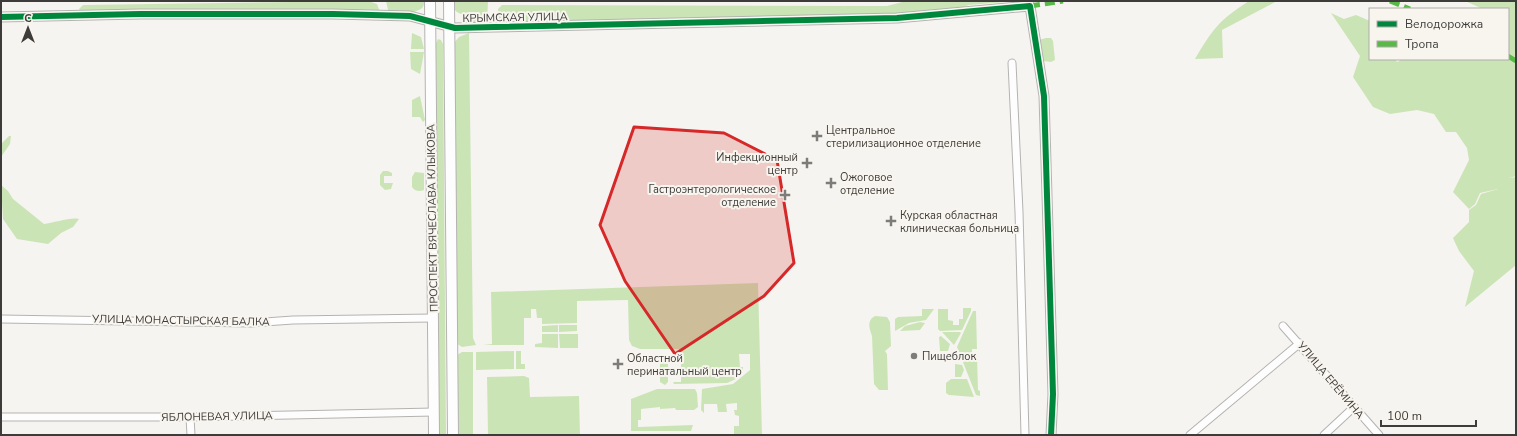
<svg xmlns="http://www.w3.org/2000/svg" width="1517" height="436" font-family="'Nunito Sans',sans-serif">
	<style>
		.green { fill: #cbe4b6 }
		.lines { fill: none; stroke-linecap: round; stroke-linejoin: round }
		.street-casing { stroke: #b5b3b1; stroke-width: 9 }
		.secondary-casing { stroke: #b5b3b1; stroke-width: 11 }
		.primary-casing { stroke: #b5b3b1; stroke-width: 12 }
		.street { stroke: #fefdfd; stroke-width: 7 }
		.secondary { stroke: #fefdfd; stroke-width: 9 }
		.primary { stroke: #fefdfd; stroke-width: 10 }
		.quiet { stroke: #58b947; stroke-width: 5; stroke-dasharray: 10 5; stroke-linecap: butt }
		.cycleway-casing { stroke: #f8f5ef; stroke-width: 8 }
		.cycleway { stroke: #00873e; stroke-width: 6 }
		.marked { fill: #d62828; fill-opacity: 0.2; stroke: #d62828; stroke-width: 3; stroke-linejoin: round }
		.poi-dot { fill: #7e7c7a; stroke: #f8f5ef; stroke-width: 1.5 }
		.labels { text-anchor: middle; stroke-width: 4; stroke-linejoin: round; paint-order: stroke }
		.street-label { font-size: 11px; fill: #3d3c3a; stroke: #f8f5ef }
		.poi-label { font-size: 11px; fill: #3d3c3a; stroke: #f8f5ef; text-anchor: start }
	</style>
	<rect width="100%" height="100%" fill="#f6f4f1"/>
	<g class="green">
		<path d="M 368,1 L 377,4 L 380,12 L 80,12 L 79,9 L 83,5 Z"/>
		<path d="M 386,1 L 425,1 L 423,7 C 416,14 397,15 388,10 Z"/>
		<path d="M 453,1 L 488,1 L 487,25 L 459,24 L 462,22 L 467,21 L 467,15 C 457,14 453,11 453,1 Z"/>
		<path d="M 906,1 L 1016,1 L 969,5 L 957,9 L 920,13 L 594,23 L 581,20 L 560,20 L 548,24 L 499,23 L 498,9 L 502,5 L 887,6 Z"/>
		<path d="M 1249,1 L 1277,1 L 1222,30 L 1223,58 L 1195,59 C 1212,30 1219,20 1249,1 Z"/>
		<path d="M 1465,1 L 1516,1 L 1516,176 L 1509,178 L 1516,177 L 1516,265 L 1465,307 L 1474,271 L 1459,251 L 1453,238 L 1469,222 L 1469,210 L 1476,205 L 1481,194 L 1498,189 L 1480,193 L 1475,204 L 1469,209 L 1453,192 L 1469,160 L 1467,148 L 1456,132 L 1446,132 L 1434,114 L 1417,110 L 1390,114 L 1373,107 L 1353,77 L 1360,56 L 1331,13 L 1344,19 L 1356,15 L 1370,21 L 1370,59 L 1395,59 L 1397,62 L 1403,59 L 1508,59 L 1508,9 L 1483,9 Z"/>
		<path d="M 412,33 L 421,37 L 424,49 L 411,49 Z"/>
		<path d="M 469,33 L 473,338 L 476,345 L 462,347 L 456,343 L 454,43 L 459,37 Z"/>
		<path d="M 1046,38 L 1051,38 L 1053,41 L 1055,60 L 1051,62 L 1043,61 L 1039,40 Z"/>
		<path d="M 438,39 L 441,40 L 443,44 L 446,435 L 439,435 L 436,43 Z"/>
		<path d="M 410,52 L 424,52 L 420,74 L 411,69 Z"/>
		<path d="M 420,96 L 425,120 L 423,122 L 420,117 L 412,117 L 412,100 Z"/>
		<path d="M 9,136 L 11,136 L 10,144 L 1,157 L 1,144 Z"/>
		<path d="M 383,171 L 388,171 L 392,173 L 392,176 L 384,176 L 384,183 L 393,183 L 391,189 L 385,190 L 380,185 L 380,175 Z"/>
		<path d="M 415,172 L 424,173 L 424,190 C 420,192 414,191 412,187 L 412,177 Z"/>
		<path d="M 1,185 L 8,191 L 13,199 L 44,224 C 53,223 71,217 79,219 L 73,227 L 61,233 L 48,244 L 17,239 L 3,219 Z"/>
		<path d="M 758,283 L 762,435 L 734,435 L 734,426 L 739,426 L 739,416 L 735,415 L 734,410 L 737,410 L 737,403 L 726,404 L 727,412 L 718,412 L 717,404 L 704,404 L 704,413 L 701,410 L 702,389 L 733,384 L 750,370 L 750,354 L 739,354 L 740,367 L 743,367 L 743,371 L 736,379 L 727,383 L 674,384 L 673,382 L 681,382 L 681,349 L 640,349 L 632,346 L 629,340 L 628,300 L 577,301 L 577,323 L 542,324 L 542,318 L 537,318 L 536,309 L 531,309 L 531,318 L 524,318 L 524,345 L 483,345 L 492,344 L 491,292 Z"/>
		<path d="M 963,308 L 971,308 L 971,311 L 962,330 L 940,331 L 938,329 L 938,309 L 948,309 L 948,320 L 953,321 L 953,325 L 959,325 L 959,319 L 963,319 Z"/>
		<path d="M 922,309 L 934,309 L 926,320 L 909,323 L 895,331 L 895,319 L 898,317 L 922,316 Z"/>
		<path d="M 973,311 L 976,311 L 977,349 L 972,349 L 972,355 L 977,356 L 978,390 L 980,391 L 980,396 L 976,395 L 957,347 Z"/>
		<path d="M 875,316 L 887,317 L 890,322 L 891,346 L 885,351 L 887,354 L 888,390 L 879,390 L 874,384 L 872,336 C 870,329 866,321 875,316 Z"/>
		<path d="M 920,322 L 925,323 L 920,330 L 900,331 L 905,326 Z"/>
		<path d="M 558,325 L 558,332 L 542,332 L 542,326 Z"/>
		<path d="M 559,325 L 577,325 L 577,331 L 559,332 Z"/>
		<path d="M 942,332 L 960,332 L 961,333 L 954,345 Z"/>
		<path d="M 542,334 L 558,334 L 558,348 L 535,347 L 535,344 L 542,343 Z"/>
		<path d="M 559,334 L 578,334 L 578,348 L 560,348 Z"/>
		<path d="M 941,336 L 950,344 L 948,351 L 940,351 L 939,337 Z"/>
		<path d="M 514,351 L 514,369 L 476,370 L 476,352 Z"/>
		<path d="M 516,351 L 521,351 L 521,364 L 525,364 L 525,369 L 516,369 Z"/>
		<path d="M 462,352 L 473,352 L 473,435 L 459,435 L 456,364 L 457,355 Z"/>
		<path d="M 662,354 L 668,356 L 668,382 L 665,385 L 660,382 L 660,357 Z"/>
		<path d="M 955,364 L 962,365 L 964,370 L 961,377 L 955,377 Z"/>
		<path d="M 524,376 L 529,378 L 530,397 L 579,396 L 580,435 L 488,435 L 487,377 Z"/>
		<path d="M 951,379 L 967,379 L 974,397 L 949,395 L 946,393 L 946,383 Z"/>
		<path d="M 657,389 L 695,389 L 697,393 L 698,407 L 694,410 L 676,410 L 675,408 L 660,409 L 660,407 L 641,409 L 641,420 L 638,420 L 638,427 L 693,425 L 691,431 L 631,431 L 631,399 Z"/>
	</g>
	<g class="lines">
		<defs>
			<g id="street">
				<path d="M 1012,63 L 1019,212 L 1025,435"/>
				<path d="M 1,319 L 251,323 L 293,320 L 433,318"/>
				<path d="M 1283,326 L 1379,435"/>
				<path d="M 1,417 L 190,417 L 434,412"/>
				<path d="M 190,417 L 191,435"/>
				<path d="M 1190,435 L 1300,343"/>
				<path d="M 1324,435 L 1353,408"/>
			</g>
			<path id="secondary" d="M 1,17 L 140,14 L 333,14 L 410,16 L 455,28 L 495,27 L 897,18 L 1030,6 L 1044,96 L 1053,394 L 1051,435"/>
			<g id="primary">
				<path d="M 430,1 L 434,435"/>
				<path d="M 449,1 L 453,435"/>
			</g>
		</defs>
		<use href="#street" class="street-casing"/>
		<use href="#secondary" class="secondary-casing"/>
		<use href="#primary" class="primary-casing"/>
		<use href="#street" class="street"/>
		<use href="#secondary" class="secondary"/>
		<use href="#primary" class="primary"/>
		<g class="quiet">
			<path d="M 1390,1 L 1410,9"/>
			<path d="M 1030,6 L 1063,1"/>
			<path d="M 1508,56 L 1516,61"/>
		</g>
		<defs>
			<path id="cycleway" d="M 1,17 L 140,14 L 333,14 L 410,16 L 455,28 L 495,27 L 897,18 L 1030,6 L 1044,96 L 1053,394 L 1051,435"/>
		</defs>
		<use href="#cycleway" class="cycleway-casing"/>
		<use href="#cycleway" class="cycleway"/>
	</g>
	<path class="marked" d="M 634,127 L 724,133 L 777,160 L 794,263 L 764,296 L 675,354 L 625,281 L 600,225 Z"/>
	<g class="poi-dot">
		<path d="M815 130h4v4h4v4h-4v4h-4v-4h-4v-4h4z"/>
		<path d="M805 157h4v4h4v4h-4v4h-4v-4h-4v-4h4z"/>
		<path d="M829 177h4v4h4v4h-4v4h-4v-4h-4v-4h4z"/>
		<path d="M783 189h4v4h4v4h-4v4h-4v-4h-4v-4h4z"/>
		<path d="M889 215h4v4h4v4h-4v4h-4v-4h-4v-4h4z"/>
		<circle cx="914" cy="356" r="4"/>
		<path d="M616 358h4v4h4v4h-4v4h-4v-4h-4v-4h4z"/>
	</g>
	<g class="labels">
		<g class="street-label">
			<text transform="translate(515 17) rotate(-1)" y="4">КРЫМСКАЯ УЛИЦА</text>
			<text transform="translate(432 218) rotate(-91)" y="4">ПРОСПЕКТ ВЯЧЕСЛАВА КЛЫКОВА</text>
			<text transform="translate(181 320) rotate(1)" y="4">УЛИЦА МОНАСТЫРСКАЯ БАЛКА</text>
			<text transform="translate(1331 380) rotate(50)" y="4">УЛИЦА ЕРЁМИНА</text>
			<text transform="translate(217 416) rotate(-1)" y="4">ЯБЛОНЕВАЯ УЛИЦА</text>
		</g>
		<g class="poi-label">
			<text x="826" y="134">Центральное<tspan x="826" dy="13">стерилизационное отделение</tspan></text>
			<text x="798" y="161" text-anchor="end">Инфекционный<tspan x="798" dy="13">центр</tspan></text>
			<text x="840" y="181">Ожоговое<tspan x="840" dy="13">отделение</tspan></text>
			<text x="776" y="193" text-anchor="end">Гастроэнтерологическое<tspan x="776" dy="13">отделение</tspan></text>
			<text x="900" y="219">Курская областная<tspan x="900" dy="13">клиническая больница</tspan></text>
			<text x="922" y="360">Пищеблок</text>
			<text x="627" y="362">Областной<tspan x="627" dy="13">перинатальный центр</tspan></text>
		</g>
	</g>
	<rect width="1517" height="436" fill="none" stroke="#3d3c3a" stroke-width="4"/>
	<rect x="1369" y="8" width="140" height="52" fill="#f8f5ef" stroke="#adaba7"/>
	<rect x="1377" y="21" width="20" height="6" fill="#00873e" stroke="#adaba7"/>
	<text x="1405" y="28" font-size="12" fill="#3d3c3a">Велодорожка</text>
	<rect x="1377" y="41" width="20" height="6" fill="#58b947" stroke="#adaba7"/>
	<text x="1405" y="48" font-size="12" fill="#3d3c3a">Тропа</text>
	<g transform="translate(28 28)" stroke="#f8f5ef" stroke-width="3" paint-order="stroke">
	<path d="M0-3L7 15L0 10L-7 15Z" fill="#3d3c3a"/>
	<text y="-6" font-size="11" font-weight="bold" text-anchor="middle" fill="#3d3c3a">С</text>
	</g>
	<path d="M1381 420v6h95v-6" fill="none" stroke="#3d3c3a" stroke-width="2"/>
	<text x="1387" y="420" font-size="12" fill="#3d3c3a" stroke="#f8f5ef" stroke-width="3" paint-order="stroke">100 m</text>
</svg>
